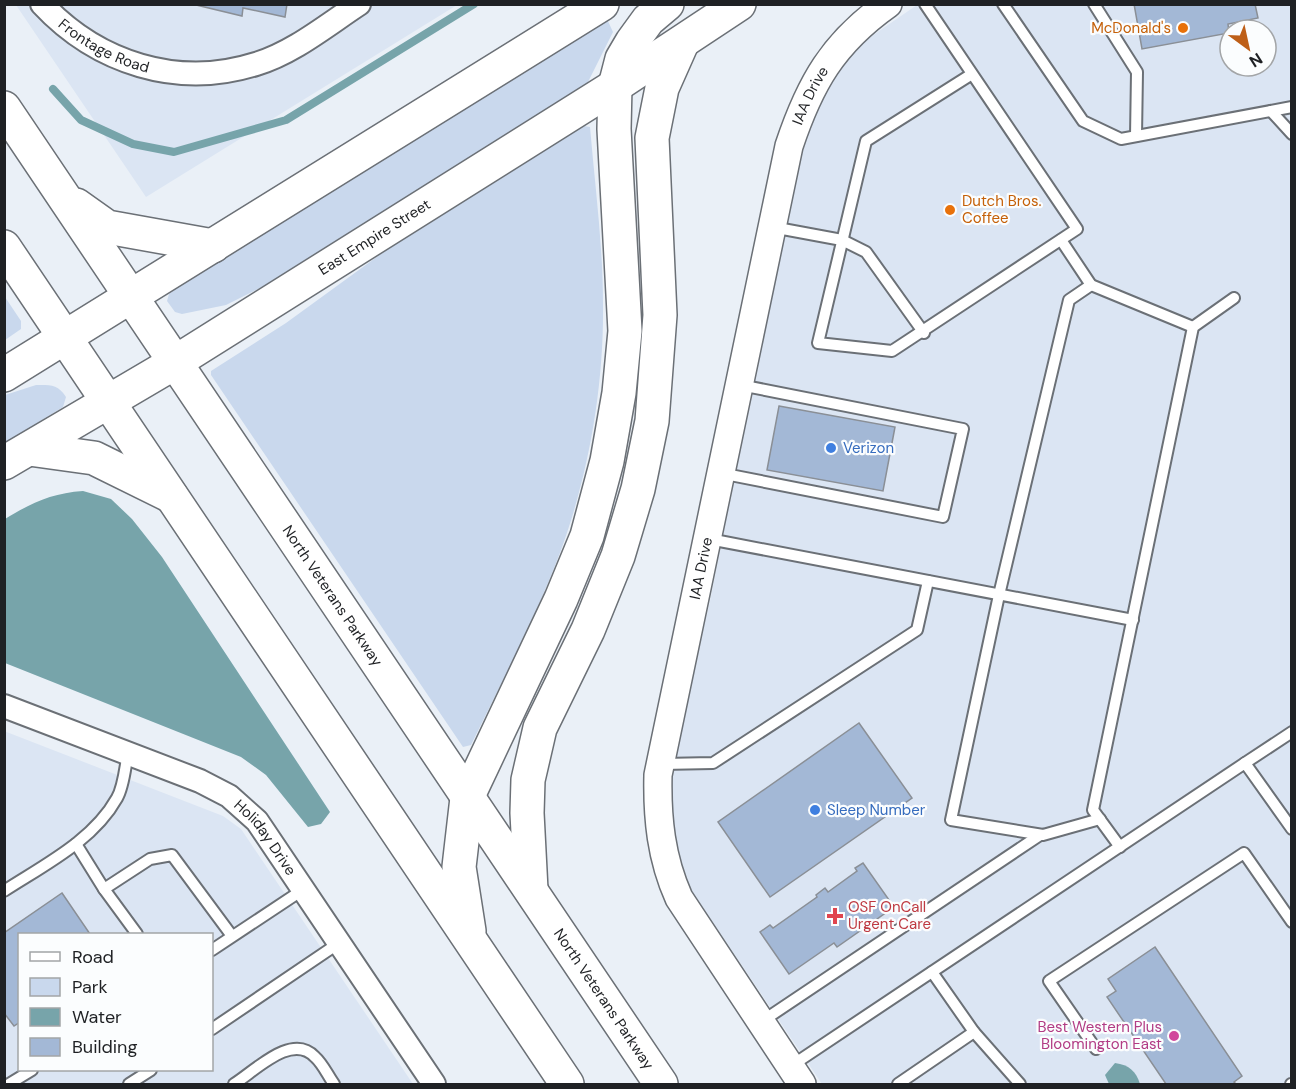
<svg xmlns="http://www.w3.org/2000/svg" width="1296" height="1089" font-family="'DM Sans',sans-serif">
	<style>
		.built { fill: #dbe5f3; fill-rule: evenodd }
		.green { fill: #c9d8ed }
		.water { fill: #77a4aa }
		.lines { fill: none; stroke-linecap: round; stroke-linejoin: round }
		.stream { stroke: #77a4aa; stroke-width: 8 }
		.building { fill: #a3b8d6; stroke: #8a8f96; stroke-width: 1.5 }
		.service-casing { stroke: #6b7076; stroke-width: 14 }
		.minor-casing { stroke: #6b7076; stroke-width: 26 }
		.tertiary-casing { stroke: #6b7076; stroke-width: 30 }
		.primary-casing { stroke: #6b7076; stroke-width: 36 }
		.trunk-casing { stroke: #6b7076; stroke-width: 36 }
		.service { stroke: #fff; stroke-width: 10 }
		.minor { stroke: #fff; stroke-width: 22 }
		.tertiary { stroke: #fff; stroke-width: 27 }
		.primary { stroke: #fff; stroke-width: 33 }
		.trunk { stroke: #fff; stroke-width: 33 }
		.food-dot { fill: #e8710a; stroke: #fbfdfe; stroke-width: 2 }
		.shop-dot { fill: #3f7fe0; stroke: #fbfdfe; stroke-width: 2 }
		.health-dot { fill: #e0444e; stroke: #fbfdfe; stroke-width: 2 }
		.hotel-dot { fill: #d1479c; stroke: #fbfdfe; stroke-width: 2 }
		.labels { text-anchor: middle; stroke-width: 4.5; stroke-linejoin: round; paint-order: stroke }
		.food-label { font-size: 15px; fill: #c56008; stroke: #fbfdfe; text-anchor: end }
		.street-label { font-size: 15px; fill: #1f2124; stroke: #fbfdfe }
		.shop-label { font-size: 15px; fill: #366cbe; stroke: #fbfdfe; text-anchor: start }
		.health-label { font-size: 15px; fill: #be3a42; stroke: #fbfdfe; text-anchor: start }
		.hotel-label { font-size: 15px; fill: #b23c85; stroke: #fbfdfe; text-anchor: end }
	</style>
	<rect width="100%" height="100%" fill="#eaf0f7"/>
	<g class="built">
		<path d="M 16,5 L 457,5 L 146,197 Z"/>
		<path d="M 917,5 L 1291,5 L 1291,1084 L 822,1084 L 691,890 L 676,849 L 670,801 L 673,760 L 710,601 L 799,153 L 818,102 L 848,58 L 863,42 ZM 1230,30 L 1266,30 L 1266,66 L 1230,66 Z"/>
		<path d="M 4,731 L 223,816 L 241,829 L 413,1084 L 5,1084 ZM 20,934 L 212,934 L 212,1070 L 20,1070 Z"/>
	</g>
	<g class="green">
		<path d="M 607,19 L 613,32 L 587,84 L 262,287 L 226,305 L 182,314 L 175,312 L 167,301 L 169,294 L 177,287 Z"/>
		<path d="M 584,126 L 590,127 C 595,186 603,245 603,304 C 604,386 589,473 561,550 C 536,618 502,681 471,745 L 463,747 L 211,375 L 211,371 L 286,323 L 385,251 Z"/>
		<path d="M 5,297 L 21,321 L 21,329 L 5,340 Z"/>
		<path d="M 36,385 C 50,385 58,384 66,397 L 63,407 L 5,443 L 5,395 Z"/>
	</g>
	<g class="water">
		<path d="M 83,491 L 111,499 L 132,519 L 162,557 L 330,812 L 321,824 L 308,827 L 266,775 L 241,757 L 5,663 L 5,519 C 31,503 52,493 83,491 Z"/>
		<path d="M 1115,1063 C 1129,1065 1136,1071 1140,1084 L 1109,1084 L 1105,1075 Z"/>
	</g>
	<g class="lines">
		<path class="stream" d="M 53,89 L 81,120 L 133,144 L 174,152 L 286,120 L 474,4"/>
	</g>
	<g class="building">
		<path d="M 192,4 L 287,4 L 285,17 L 243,8 L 242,16 Z"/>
		<path d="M 1134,4 L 1255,4 L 1258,18 L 1228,24 L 1229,33 L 1142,49 Z"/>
		<path d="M 779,406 L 895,427 L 883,491 L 767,470 Z"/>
		<path d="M 859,723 L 912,798 L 770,897 L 718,822 Z"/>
		<path d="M 863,863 L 894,907 L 837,947 L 834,943 L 789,974 L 760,932 L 770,925 L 773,928 L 817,897 L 816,895 L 825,888 L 828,892 L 857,871 L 855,868 Z"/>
		<path d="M 62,893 L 90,934 L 20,934 L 20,1022 L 14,1026 L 4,1013 L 4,933 Z"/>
		<path d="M 1155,947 L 1242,1076 L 1234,1082 L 1236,1084 L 1166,1084 L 1107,997 L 1116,991 L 1108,979 Z"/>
	</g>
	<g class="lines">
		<defs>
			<g id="service">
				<path d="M 925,4 L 1077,229 L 892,351 L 818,343 L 866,141 L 972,74"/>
				<path d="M 1003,4 L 1083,121 L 1121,139 L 1292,107"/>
				<path d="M 1094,4 L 1137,72 L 1136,136"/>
				<path d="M 1271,111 L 1292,134"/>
				<path d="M 772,227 L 842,240 L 866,252 L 924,333"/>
				<path d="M 1061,240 L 1091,285 L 1193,327"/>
				<path d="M 1091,285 L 1069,300 L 999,595 L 951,820 L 1043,835 L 1100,819"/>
				<path d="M 720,473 L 943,517 L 963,429 L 740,385"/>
				<path d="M 709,539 L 1133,620"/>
				<path d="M 1245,763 L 1292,732"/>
				<path d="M 662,764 L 713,763 L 917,630 L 928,581"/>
				<path d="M 76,844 L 104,889"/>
				<path d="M 1120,847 L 1093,810 L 1193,327 L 1234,298"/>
				<path d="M 4,891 C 44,865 93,841 117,798 C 124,786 125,767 128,753"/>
				<path d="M 137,934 L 104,889 L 150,859 L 172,855 L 232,936"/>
				<path d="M 212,950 L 304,889"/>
				<path d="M 932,972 L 974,1032"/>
				<path d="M 761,1022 L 1040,835"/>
				<path d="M 212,1029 L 339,943"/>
				<path d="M 1096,1049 L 1049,981 L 1244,853 L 1292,922"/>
				<path d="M 791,1066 L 1245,763 L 1292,829"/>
				<path d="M 9,1084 L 32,1070"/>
				<path d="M 129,1084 L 151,1070"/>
				<path d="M 234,1084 C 255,1071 292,1032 315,1057 C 323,1064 328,1076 334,1084"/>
				<path d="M 898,1084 L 974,1032 L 1020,1084"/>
				<path d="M 1291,1084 L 1292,1084"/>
			</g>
			<g id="minor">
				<path id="s1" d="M 42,4 C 97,63 178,89 256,64 C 293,53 327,25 359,4"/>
				<path id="s2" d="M 4,706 L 200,781 L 229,796 L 257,821 L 434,1084"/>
			</g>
			<g id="tertiary">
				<path id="s3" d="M 802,1084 L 679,898 C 661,858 657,818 658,775 L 789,146 C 810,83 833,43 888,4"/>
			</g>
			<g id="primary">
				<path d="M 4,375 L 602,4"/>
				<path id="s4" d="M 4,463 L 174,363 L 615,86 L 739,4"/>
			</g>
			<g id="trunk">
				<path id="s5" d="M 4,108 L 661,1084"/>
				<path d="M 76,205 L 107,227 L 213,246"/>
				<path d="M 4,247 L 567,1084"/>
				<path d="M 29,449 L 94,458 L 171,496"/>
				<path d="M 531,890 L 527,813 L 528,780 L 540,728 L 588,630 L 618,556 L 638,489 L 652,421 L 660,315 L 652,138 L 662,88 L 682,43"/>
				<path d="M 469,931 L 459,867 L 467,798 L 561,599 L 587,536 L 607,461 L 619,393 L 625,331 L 614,129 L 615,86 L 622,59 L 632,42 L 648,20 L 667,4"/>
			</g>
		</defs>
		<use href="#service" class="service-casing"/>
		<use href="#minor" class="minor-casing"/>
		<use href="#tertiary" class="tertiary-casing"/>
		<use href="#primary" class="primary-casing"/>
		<use href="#trunk" class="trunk-casing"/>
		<use href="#service" class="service"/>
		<use href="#minor" class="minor"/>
		<use href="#tertiary" class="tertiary"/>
		<use href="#primary" class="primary"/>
		<use href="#trunk" class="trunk"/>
	</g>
	<g class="food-dot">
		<circle cx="1183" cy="28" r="6"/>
		<circle cx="950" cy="210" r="6"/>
	</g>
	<g class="shop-dot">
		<circle cx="831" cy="448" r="6"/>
		<circle cx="815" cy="810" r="6"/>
	</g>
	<path class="health-dot" d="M832 907h6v6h6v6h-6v6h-6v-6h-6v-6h6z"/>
	<circle class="hotel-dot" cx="1174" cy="1036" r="6"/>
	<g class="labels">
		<g class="food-label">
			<text x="1171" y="33">McDonald's</text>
			<text x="962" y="206" text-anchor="start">Dutch Bros.<tspan x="962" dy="17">Coffee</tspan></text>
		</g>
		<g class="street-label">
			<text dy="5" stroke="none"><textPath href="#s1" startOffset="76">Frontage Road</textPath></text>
			<text dy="5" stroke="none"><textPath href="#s3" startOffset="1046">IAA Drive</textPath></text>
			<text dy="5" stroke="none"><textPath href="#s4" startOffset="434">East Empire Street</textPath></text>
			<text dy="5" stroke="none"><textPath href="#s3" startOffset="560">IAA Drive</textPath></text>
			<text dy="5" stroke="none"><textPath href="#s5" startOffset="588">North Veterans Parkway</textPath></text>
			<text dy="5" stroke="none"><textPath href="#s2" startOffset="298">Holiday Drive</textPath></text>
			<text dy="5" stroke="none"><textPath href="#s5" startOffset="1074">North Veterans Parkway</textPath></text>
		</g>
		<g class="shop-label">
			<text x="843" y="453">Verizon</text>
			<text x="827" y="815">Sleep Number</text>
		</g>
		<g class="health-label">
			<text x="848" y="912">OSF OnCall<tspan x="848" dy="17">Urgent Care</tspan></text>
		</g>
		<g class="hotel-label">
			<text x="1162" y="1032">Best Western Plus<tspan x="1162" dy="17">Bloomington East</tspan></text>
		</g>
	</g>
	<rect width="1296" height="1089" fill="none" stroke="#1f2124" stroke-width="12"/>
	<rect x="18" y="933" width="195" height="138" fill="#fbfdfe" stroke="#a3a5a7" stroke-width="1.5"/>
	<rect x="30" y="952" width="30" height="9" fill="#ffffff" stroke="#a3a5a7" stroke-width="1.5"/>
	<text x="72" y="963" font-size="18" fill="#1f2124">Road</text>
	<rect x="30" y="978" width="30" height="18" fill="#c9d8ed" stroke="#a3a5a7" stroke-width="1.5"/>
	<text x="72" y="993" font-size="18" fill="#1f2124">Park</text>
	<rect x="30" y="1008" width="30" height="18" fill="#77a4aa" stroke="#a3a5a7" stroke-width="1.5"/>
	<text x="72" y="1023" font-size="18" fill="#1f2124">Water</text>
	<rect x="30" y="1038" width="30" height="18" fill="#a3b8d6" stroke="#a3a5a7" stroke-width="1.5"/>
	<text x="72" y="1053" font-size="18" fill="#1f2124">Building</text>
	<g transform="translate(1248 48) rotate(147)"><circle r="28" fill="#fbfdfe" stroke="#a3a5a7" stroke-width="1.5"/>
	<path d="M0-4.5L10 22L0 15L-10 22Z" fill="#be5f18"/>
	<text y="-9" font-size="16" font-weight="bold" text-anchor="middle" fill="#1f2124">N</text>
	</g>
</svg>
